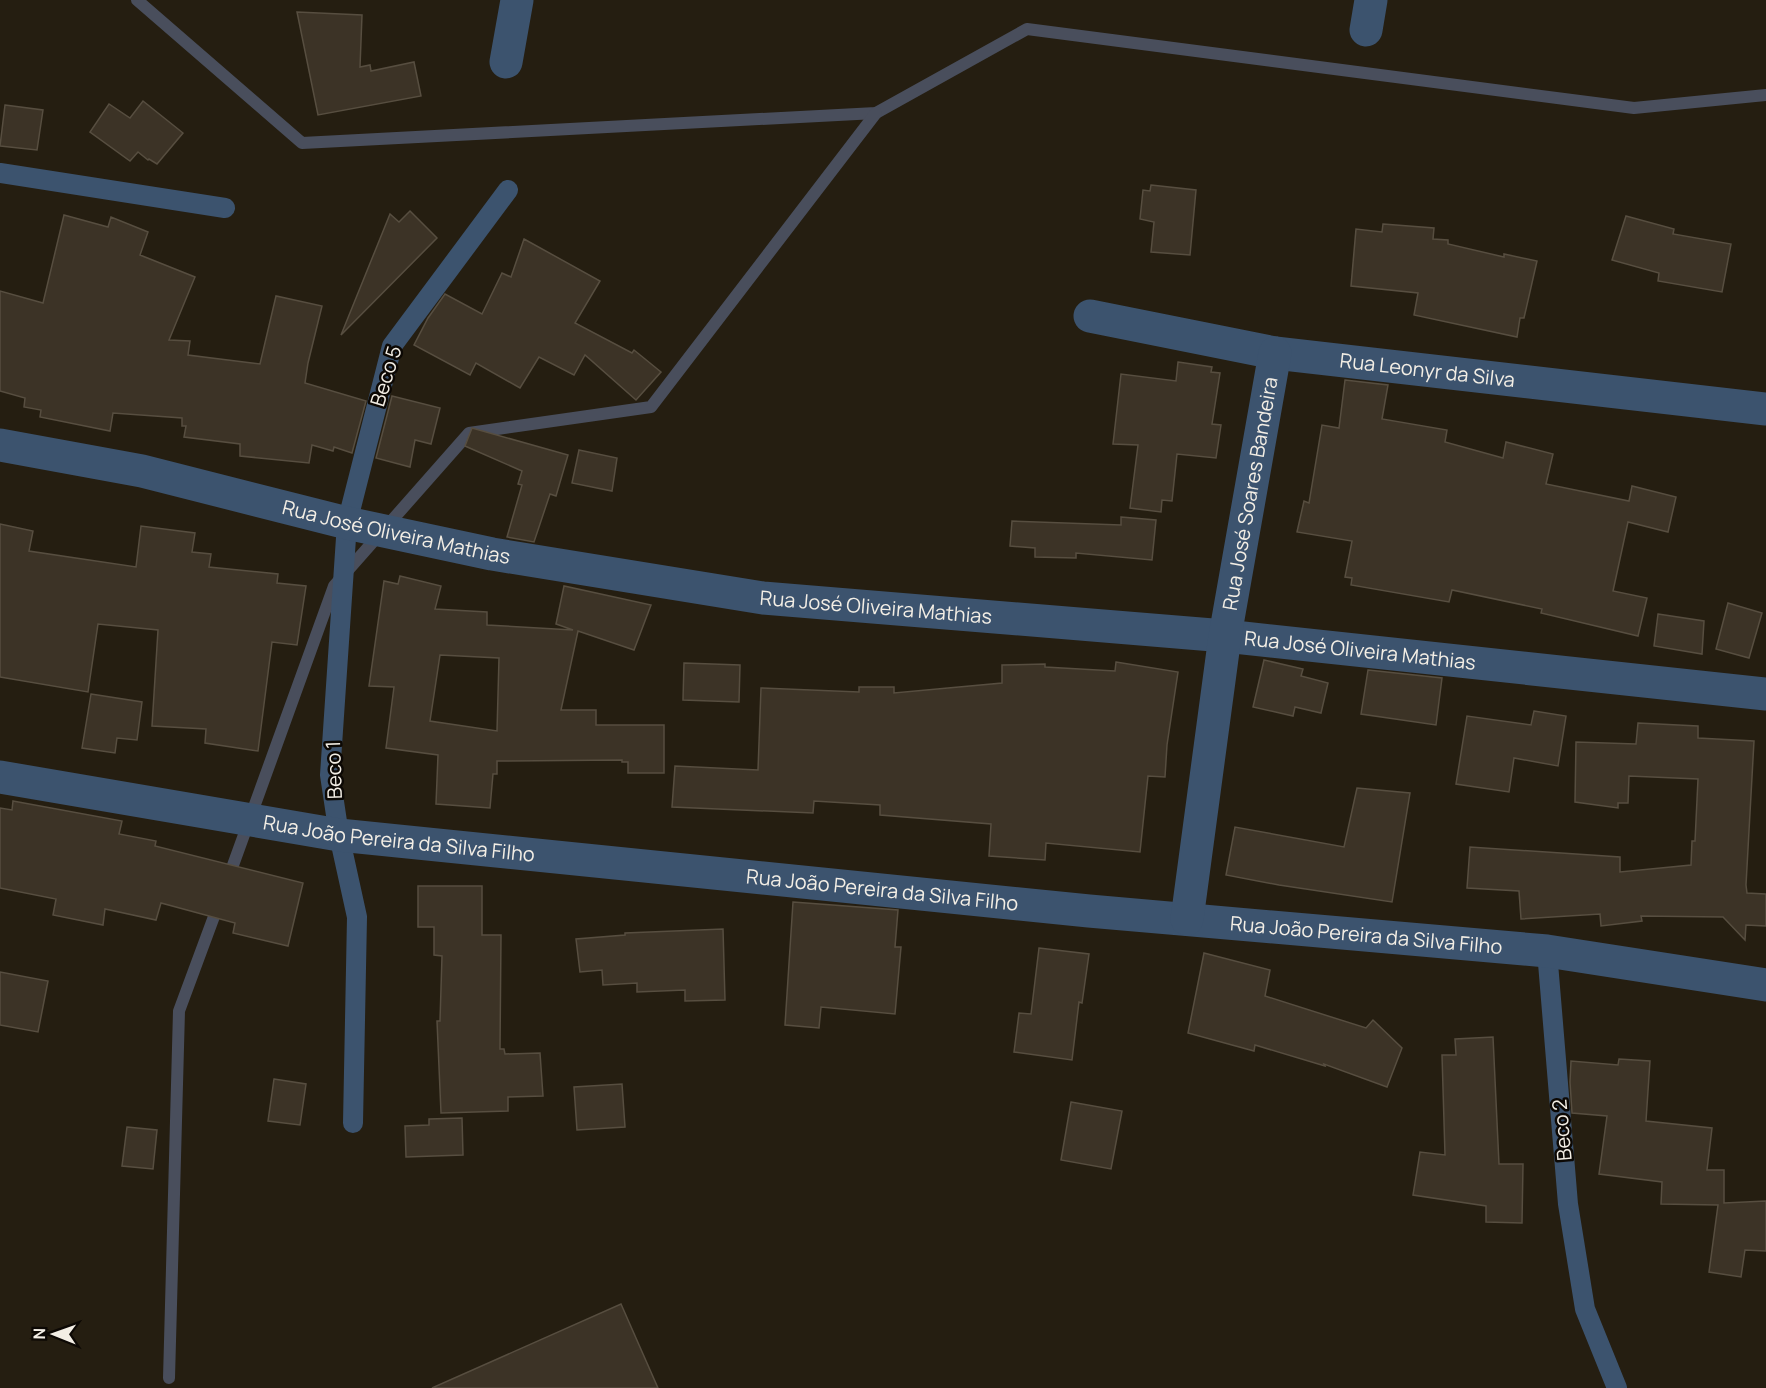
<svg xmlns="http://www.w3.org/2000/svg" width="1766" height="1388" font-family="Manrope,sans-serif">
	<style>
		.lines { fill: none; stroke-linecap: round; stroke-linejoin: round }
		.stream { stroke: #494e5c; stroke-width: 12 }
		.building { fill: #3c3326; stroke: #574e40; stroke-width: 1.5; fill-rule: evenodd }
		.lane { stroke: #3c536e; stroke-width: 20 }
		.street { stroke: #3c536e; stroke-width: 33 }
		.labels { text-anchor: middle; stroke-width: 5; stroke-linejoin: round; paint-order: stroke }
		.street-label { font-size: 20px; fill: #f3eee5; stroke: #0c0804 }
	</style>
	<rect width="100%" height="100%" fill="#251e11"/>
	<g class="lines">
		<g class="stream">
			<path d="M 137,0 L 302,143 L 876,113 L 1027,29 L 1634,108 L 1766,95"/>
			<path d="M 228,879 L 334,586 L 469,433 L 651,407 L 876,113"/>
			<path d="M 169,1378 L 179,1011 L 219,903"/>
		</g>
	</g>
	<g class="building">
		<path d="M 297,12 L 362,15 L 360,67 L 370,65 L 371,71 L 414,62 L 421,96 L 318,115 Z"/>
		<path d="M 143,101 L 183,133 L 157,164 L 149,159 L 148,160 L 138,152 L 130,161 L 90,132 L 109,104 L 130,118 Z"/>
		<path d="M 5,105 L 43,110 L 37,150 L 0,146 Z"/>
		<path d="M 1151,185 L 1196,190 L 1190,255 L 1151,252 L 1154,222 L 1140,219 L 1143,190 L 1150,191 Z"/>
		<path d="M 410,211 L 437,238 L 341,335 L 390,214 L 399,222 Z"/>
		<path d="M 64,215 L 108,227 L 111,217 L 148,232 L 140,255 L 195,277 L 169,340 L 190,341 L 188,355 L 260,364 L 276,296 L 322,306 L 308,363 L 305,383 L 366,401 L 352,453 L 334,447 L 333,451 L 312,445 L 309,463 L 240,456 L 240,444 L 184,437 L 186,426 L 182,426 L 182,418 L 113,413 L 110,431 L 40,417 L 41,410 L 24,407 L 25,398 L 0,391 L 0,291 L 43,303 Z"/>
		<path d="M 1626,216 L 1674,229 L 1673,234 L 1731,244 L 1722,292 L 1658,281 L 1659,273 L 1612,260 Z"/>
		<path d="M 1383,224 L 1434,228 L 1433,239 L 1448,240 L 1448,244 L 1504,257 L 1504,254 L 1537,261 L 1524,318 L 1520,318 L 1517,337 L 1414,315 L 1418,293 L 1351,286 L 1356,229 L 1382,232 Z"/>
		<path d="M 524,239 L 600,281 L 575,323 L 632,353 L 634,350 L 661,372 L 636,400 L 585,355 L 574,375 L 539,357 L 520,388 L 476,363 L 470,375 L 414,345 L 428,318 L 445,294 L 482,314 L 502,273 L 511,277 Z"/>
		<path d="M 1178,362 L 1212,367 L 1211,372 L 1220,373 L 1212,424 L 1221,425 L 1216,458 L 1177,454 L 1172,501 L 1162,500 L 1161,512 L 1130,508 L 1138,445 L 1113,444 L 1121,374 L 1176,381 Z"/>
		<path d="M 1345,380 L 1388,385 L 1382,419 L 1447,430 L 1445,442 L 1503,458 L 1506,442 L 1553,454 L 1546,484 L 1629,501 L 1632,486 L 1676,497 L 1668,532 L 1628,522 L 1613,591 L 1647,598 L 1638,636 L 1541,613 L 1542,609 L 1452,590 L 1449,602 L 1351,585 L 1352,578 L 1345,577 L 1352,541 L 1297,532 L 1304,501 L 1309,503 L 1322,425 L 1339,428 Z"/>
		<path d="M 392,396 L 440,408 L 431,444 L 415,440 L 410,467 L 376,458 Z"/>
		<path d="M 472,428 L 568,455 L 556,496 L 550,494 L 534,542 L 507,537 L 522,485 L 518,484 L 522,471 L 465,446 Z"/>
		<path d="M 579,450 L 617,458 L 612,491 L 572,483 Z"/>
		<path d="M 1121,517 L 1156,520 L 1152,560 L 1076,553 L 1076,558 L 1035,557 L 1035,548 L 1010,546 L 1012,521 L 1121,525 Z"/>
		<path d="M 0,524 L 33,531 L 29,551 L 136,567 L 141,526 L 195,533 L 192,552 L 211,554 L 209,567 L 278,574 L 277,583 L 306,586 L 297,645 L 272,642 L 258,751 L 205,743 L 206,729 L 152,726 L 158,630 L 98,624 L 88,692 L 0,677 Z"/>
		<path d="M 400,576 L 441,586 L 435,609 L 487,612 L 487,625 L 573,630 L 556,624 L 564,586 L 651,605 L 634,650 L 578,631 L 561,710 L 596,710 L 596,725 L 664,725 L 664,773 L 628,773 L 628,762 L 622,762 L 622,760 L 497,761 L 497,774 L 493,774 L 490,808 L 436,804 L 438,755 L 386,748 L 394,687 L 369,686 L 384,581 L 398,584 ZM 440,655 L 499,658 L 497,731 L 430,721 Z"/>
		<path d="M 1728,603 L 1762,613 L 1749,658 L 1716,649 Z"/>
		<path d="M 1658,614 L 1704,621 L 1702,654 L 1654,646 Z"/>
		<path d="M 1264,660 L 1303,669 L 1301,676 L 1328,683 L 1321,713 L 1295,707 L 1293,716 L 1253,707 Z"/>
		<path d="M 1116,662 L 1178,672 L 1167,745 L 1165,777 L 1148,776 L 1140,852 L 1046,843 L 1045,860 L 989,856 L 991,824 L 880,815 L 880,805 L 814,801 L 813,813 L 672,807 L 675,766 L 758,770 L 761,688 L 859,692 L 859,687 L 894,687 L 894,693 L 1002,683 L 1002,665 L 1045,664 L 1045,667 L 1115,671 Z"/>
		<path d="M 684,663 L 740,665 L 739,702 L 683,700 Z"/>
		<path d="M 1368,670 L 1442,678 L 1436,725 L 1361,714 Z"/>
		<path d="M 91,694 L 142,702 L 137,740 L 117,738 L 115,753 L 82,748 Z"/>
		<path d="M 1534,711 L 1566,716 L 1558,766 L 1514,758 L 1509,792 L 1456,784 L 1467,716 L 1531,725 Z"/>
		<path d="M 1638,723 L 1698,726 L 1698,738 L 1754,741 L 1746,885 L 1747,893 L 1766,894 L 1766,926 L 1746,925 L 1745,940 L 1723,917 L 1641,916 L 1642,921 L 1601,926 L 1600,914 L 1521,919 L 1519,891 L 1467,888 L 1470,847 L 1620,857 L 1620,872 L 1691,865 L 1692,841 L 1695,841 L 1698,779 L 1629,776 L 1628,803 L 1618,803 L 1618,808 L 1575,802 L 1576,742 L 1636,744 Z"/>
		<path d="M 1357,788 L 1410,793 L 1392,902 L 1279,885 L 1226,875 L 1235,827 L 1344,847 Z"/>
		<path d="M 13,801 L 122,821 L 119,834 L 156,841 L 155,846 L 303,883 L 288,946 L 233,933 L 235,923 L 161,903 L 156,920 L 105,909 L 103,925 L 53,915 L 56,899 L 0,888 L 0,808 L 12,810 Z"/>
		<path d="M 418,886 L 482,886 L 482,935 L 501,935 L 500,1049 L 504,1049 L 505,1054 L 540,1053 L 543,1096 L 508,1097 L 508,1111 L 441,1113 L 437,1021 L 440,1021 L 442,956 L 434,955 L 434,927 L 418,927 Z"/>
		<path d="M 793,902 L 898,910 L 895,947 L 901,947 L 895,1014 L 821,1007 L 819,1028 L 785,1025 Z"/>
		<path d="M 723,929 L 725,1000 L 685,1001 L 685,990 L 637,992 L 637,983 L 603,985 L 602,970 L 580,972 L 576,939 L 625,935 L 625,933 Z"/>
		<path d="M 1039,948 L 1089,954 L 1082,1003 L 1079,1002 L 1072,1060 L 1014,1052 L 1019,1013 L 1031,1014 Z"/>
		<path d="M 1204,953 L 1270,970 L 1265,996 L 1366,1028 L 1373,1020 L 1402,1048 L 1387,1087 L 1324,1064 L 1325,1066 L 1255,1045 L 1254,1051 L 1188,1033 Z"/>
		<path d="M 0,972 L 48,981 L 38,1032 L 0,1025 Z"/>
		<path d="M 1493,1037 L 1499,1164 L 1523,1164 L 1522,1223 L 1486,1222 L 1486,1206 L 1413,1195 L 1420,1152 L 1445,1155 L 1442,1055 L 1456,1055 L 1455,1039 Z"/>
		<path d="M 1619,1059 L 1650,1061 L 1646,1121 L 1712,1128 L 1707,1170 L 1724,1170 L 1724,1203 L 1766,1201 L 1766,1251 L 1745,1250 L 1741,1277 L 1709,1272 L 1718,1205 L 1661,1204 L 1662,1182 L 1599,1174 L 1607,1116 L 1572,1113 L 1570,1082 L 1571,1061 L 1618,1065 Z"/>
		<path d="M 274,1079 L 306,1084 L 300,1125 L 268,1121 Z"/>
		<path d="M 622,1084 L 625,1127 L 577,1130 L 574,1087 Z"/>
		<path d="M 1071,1102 L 1122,1111 L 1111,1169 L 1061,1160 Z"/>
		<path d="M 462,1118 L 463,1155 L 406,1157 L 405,1126 L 429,1125 L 429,1119 Z"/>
		<path d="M 127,1127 L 157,1130 L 153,1169 L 122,1166 Z"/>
		<path d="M 621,1304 L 658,1388 L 432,1388 Z"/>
	</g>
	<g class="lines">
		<g class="lane">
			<path d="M 0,173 L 225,208"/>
			<path d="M 1547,951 L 1568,1204 L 1585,1309 L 1617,1388"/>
			<path d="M 353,1123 L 357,917 L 339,835 L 330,775 L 347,523 L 392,346 L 508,190"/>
		</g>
		<g class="street">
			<path d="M 1366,30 L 1371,0"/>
			<path d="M 506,62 L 517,0"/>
			<path id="s1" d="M 1090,316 L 1275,353 L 1766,409"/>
			<path id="s2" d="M 0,445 L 142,471 L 347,523 L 492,554 L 763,598 L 1225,636 L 1766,694"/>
			<path id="s3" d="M 0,777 L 339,835 L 1089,911 L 1547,951 L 1766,985"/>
			<path id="s4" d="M 1187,919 L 1225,636 L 1275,353"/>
		</g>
	</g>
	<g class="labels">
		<g class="street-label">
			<text dy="7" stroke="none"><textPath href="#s1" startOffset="342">Rua Leonyr da Silva</textPath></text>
			<text transform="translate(386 376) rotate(-73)" y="7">Beco 5</text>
			<text dy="7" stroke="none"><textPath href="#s4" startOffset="430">Rua José Soares Bandeira</textPath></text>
			<text dy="7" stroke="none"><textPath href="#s2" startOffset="406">Rua José Oliveira Mathias</textPath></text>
			<text dy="7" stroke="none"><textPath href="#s2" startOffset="892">Rua José Oliveira Mathias</textPath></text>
			<text dy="7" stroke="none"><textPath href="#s2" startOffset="1378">Rua José Oliveira Mathias</textPath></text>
			<text transform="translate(334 770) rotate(-92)" y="7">Beco 1</text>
			<text dy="7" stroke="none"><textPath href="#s3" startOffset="404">Rua João Pereira da Silva Filho</textPath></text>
			<text dy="7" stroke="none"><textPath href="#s3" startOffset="890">Rua João Pereira da Silva Filho</textPath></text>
			<text dy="7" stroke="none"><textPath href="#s3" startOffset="1376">Rua João Pereira da Silva Filho</textPath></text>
			<text transform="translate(1562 1130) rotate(-95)" y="7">Beco 2</text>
		</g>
	</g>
	<g transform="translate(54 1334) rotate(271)" stroke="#0c0804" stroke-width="4.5" paint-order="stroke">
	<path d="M0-4.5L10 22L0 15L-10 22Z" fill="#f3eee5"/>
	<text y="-9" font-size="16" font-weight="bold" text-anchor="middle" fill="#f3eee5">N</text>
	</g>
</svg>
